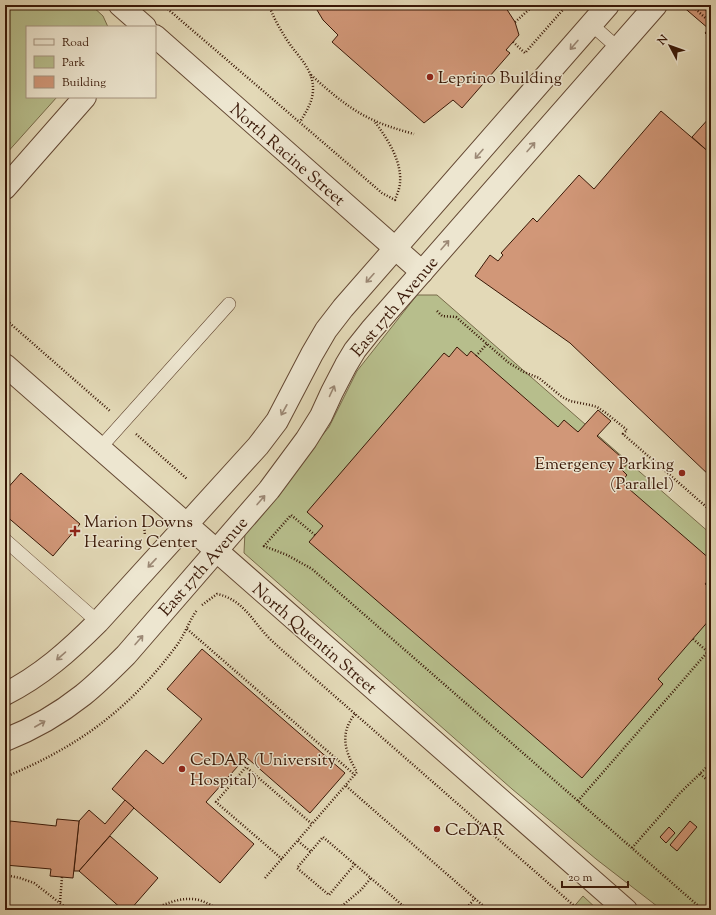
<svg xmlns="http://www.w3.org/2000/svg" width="716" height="915" font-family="'Sorts Mill Goudy',serif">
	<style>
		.green { fill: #b7be8c; stroke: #786b4a }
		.building { fill: #d19778; stroke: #391807 }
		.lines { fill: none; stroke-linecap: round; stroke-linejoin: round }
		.lane-casing { stroke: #644833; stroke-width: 14 }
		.street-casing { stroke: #644833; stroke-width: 24 }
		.path { stroke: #391807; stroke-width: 2.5; stroke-dasharray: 1 2; stroke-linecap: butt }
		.lane { stroke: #ede6d0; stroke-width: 13 }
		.street { stroke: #ede6d0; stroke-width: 22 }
		.oneway { stroke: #9c8976 }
		.poi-dot { fill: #8f2418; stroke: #ede6d0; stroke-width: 1.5 }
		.labels { text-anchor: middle; stroke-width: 3; stroke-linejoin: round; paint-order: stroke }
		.poi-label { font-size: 17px; fill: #391807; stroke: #ede6d0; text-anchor: start }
		.street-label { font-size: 17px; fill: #391807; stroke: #ede6d0 }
	</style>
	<rect width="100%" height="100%" fill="#e3d9b7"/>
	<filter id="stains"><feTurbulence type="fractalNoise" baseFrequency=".005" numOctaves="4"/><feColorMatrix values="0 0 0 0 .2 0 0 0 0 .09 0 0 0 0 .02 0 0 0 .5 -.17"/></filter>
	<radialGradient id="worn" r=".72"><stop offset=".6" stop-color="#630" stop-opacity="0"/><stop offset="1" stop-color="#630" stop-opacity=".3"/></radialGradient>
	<g class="green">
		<path d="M 5,5 L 91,5 L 103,16 L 108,27 L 27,27 L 27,97 L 57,97 L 5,155 Z"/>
		<path d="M 417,295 L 437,295 L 711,534 L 711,910 L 662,910 L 596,859 L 512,789 L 244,553 L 245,531 L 329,427 L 357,371 Z"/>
		<path d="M 583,896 L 598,910 L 571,910 Z"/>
	</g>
	<g class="building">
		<path d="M 314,5 L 504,5 L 515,22 L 519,35 L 506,50 L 510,53 L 462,108 L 453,100 L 424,123 L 332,42 L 338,35 L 323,20 Z"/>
		<path d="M 681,5 L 700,5 L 711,15 L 711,26 L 709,29 Z"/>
		<path d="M 711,26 L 711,39 L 705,33 Z"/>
		<path d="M 661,111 L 711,154 L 711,477 L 570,343 L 475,276 L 490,255 L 498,261 L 503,255 L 501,253 L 533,218 L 537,222 L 579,175 L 594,189 Z"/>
		<path d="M 711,116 L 711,154 L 692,137 Z"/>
		<path d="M 457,347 L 467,356 L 471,351 L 558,427 L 564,420 L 578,432 L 598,410 L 605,416 L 611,421 L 597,436 L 628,463 L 622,470 L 627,475 L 621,482 L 711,560 L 711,577 L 705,584 L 711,589 L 711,618 L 658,679 L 663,684 L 582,778 L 309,542 L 323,526 L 307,512 L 444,353 L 449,357 Z"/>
		<path d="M 21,473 L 80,524 L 53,556 L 5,515 L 5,491 Z"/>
		<path d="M 202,649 L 345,773 L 310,813 L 246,757 L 206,802 L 254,844 L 220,883 L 112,789 L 146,750 L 163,764 L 202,719 L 167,689 Z"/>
		<path d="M 125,800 L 134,808 L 79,871 L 74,871 L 79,821 L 89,810 L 105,824 Z"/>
		<path d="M 57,819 L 79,821 L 73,878 L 50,876 L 51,869 L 5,865 L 10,821 L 56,826 Z"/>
		<path d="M 690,821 L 697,827 L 677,851 L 670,845 Z"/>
		<path d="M 669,827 L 675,833 L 666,843 L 660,837 Z"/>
		<path d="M 110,836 L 158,878 L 130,910 L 123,910 L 79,871 Z"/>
	</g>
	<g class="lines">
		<defs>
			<g id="lane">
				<path d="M 592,25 L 618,48"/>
				<path d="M 100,448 L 229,304"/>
				<path d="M 5,540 L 98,622"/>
			</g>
			<g id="street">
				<path d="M 120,5 L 145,27"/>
				<path d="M 155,36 L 422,272"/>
				<path d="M 5,188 L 85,97"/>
				<path d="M 5,365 L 626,910"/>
				<path d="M 5,694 C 41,676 70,650 98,622 L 258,446 L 277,421 L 312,354 L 326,330 L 343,308 L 608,5"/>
				<path d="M 5,740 C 33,729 59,714 83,695 C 98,683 112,669 126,655 L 269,490 L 306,440 L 321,416 L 332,392 L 346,365 L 355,350 L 371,330 L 656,5"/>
			</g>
		</defs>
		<use href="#lane" class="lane-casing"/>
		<use href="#street" class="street-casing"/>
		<g class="path">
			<path d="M 163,5 L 382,193 L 395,200 C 397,194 400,188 400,182 C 402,161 386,136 374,121"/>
			<path d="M 269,5 C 273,17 280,29 287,40 C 298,57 314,69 313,91 C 312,103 306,112 300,122"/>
			<path d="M 691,5 L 711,23"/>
			<path d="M 515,22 L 534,5"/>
			<path d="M 513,42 L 525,53 L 567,5"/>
			<path d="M 311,75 C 330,92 349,109 373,120 C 386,126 400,130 414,134"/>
			<path d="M 437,311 L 442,316 L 456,317 L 509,363 L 524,372 L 539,378 L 562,397 L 570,401 L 590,405 L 597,407 L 606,413 L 627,430 L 623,434 L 711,511"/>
			<path d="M 5,319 L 110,411"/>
			<path d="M 476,356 L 487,344"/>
			<path d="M 136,434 L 187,479"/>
			<path d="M 144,527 L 145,535"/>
			<path d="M 315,535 L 291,515 L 264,546 L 287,555 L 312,569 L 703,910"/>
			<path d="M 202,605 L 217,594 C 242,599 252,620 268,637 C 278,647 288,655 298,664 L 579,910"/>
			<path d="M 187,629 L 355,775"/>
			<path d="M 693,639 L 708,652"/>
			<path d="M 5,656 L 8,661"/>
			<path d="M 700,774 L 711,783"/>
			<path d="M 5,777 C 78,747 130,709 177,645 C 185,634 189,621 197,610"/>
			<path d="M 346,786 L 488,910"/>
			<path d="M 578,801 L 711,648"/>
			<path d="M 298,841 L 311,852"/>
			<path d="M 632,848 L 680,793 L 711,763"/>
			<path d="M 282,859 L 216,802 L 246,767 L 312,824 L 357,772 C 345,752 339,734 355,714"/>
			<path d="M 355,864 L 329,895 L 297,868 L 323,837 L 408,910"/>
			<path d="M 5,875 L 20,878 L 34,883 L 69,910"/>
			<path d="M 265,878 L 312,824"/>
			<path d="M 60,902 L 62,877"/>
			<path d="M 152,910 C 167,903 185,895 202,901 C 208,903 214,907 220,910"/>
			<path d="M 237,910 L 240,907"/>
			<path d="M 337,910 L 361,890 L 371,878"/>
			<path d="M 465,910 L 475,898"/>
		</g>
		<use href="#lane" class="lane"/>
		<use href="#street" class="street"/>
	</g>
	<defs><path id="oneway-shaft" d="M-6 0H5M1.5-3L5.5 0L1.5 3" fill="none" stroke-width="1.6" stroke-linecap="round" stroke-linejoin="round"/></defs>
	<g class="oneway">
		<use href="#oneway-shaft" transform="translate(574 45) rotate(131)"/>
		<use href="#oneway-shaft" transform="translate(531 147) rotate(-49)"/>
		<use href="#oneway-shaft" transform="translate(479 154) rotate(131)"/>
		<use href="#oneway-shaft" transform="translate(445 245) rotate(-49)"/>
		<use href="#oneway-shaft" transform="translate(370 278) rotate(132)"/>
		<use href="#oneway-shaft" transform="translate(332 391) rotate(-65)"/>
		<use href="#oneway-shaft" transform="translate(284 410) rotate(119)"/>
		<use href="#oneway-shaft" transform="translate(261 500) rotate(-49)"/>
		<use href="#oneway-shaft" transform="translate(152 563) rotate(133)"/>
		<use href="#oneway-shaft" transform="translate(139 640) rotate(-49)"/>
		<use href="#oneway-shaft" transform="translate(61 656) rotate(139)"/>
		<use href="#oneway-shaft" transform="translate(40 724) rotate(-30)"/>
	</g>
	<g class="poi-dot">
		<circle cx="430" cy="77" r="4"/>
		<circle cx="682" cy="473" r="4"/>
		<path d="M73 525h4v4h4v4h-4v4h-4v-4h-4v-4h4z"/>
		<circle cx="182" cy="769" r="4"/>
		<circle cx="437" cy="829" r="4"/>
	</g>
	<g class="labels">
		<g class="poi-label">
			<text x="438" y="83">Leprino Building</text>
			<text x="674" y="469" text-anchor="end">Emergency Parking<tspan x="674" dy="20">(Parallel)</tspan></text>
			<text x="84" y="527">Marion Downs<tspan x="84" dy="20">Hearing Center</tspan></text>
			<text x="190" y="765">CeDAR (University<tspan x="190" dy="20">Hospital)</tspan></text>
			<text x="445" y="835">CeDAR</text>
		</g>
		<g class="street-label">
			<text transform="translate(288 154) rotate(41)" y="6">North Racine Street</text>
			<text transform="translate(394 306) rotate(-50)" y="6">East 17th Avenue</text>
			<text transform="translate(203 566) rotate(-49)" y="6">East 17th Avenue</text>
			<text transform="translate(315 638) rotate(41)" y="6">North Quentin Street</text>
		</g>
	</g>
	<rect width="716" height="915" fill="none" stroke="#e3d9b7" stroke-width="20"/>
	<rect x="6" y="6" width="704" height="903" fill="none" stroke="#391807" stroke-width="2"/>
	<rect x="10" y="10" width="696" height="895" fill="none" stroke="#391807"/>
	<rect x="26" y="26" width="130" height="72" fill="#ede6d0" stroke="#a59480"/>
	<rect x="34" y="39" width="20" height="6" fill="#ede6d0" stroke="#a59480"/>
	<text x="62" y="46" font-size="12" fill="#391807">Road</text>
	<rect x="34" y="56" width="20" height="12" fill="#b7be8c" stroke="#a59480"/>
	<text x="62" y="66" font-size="12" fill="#391807">Park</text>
	<rect x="34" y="76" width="20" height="12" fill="#d19778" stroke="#a59480"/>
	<text x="62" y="86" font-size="12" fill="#391807">Building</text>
	<g transform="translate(670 46) rotate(311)" stroke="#ede6d0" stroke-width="3" paint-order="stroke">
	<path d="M0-3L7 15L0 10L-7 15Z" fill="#391807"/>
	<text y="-6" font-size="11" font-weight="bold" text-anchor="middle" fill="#391807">N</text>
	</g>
	<path d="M562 881v6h66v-6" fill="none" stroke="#391807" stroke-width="2"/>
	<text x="568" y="881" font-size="12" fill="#391807" stroke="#ede6d0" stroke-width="3" paint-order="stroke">20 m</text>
	<rect width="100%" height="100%" filter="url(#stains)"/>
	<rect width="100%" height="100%" fill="url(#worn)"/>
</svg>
